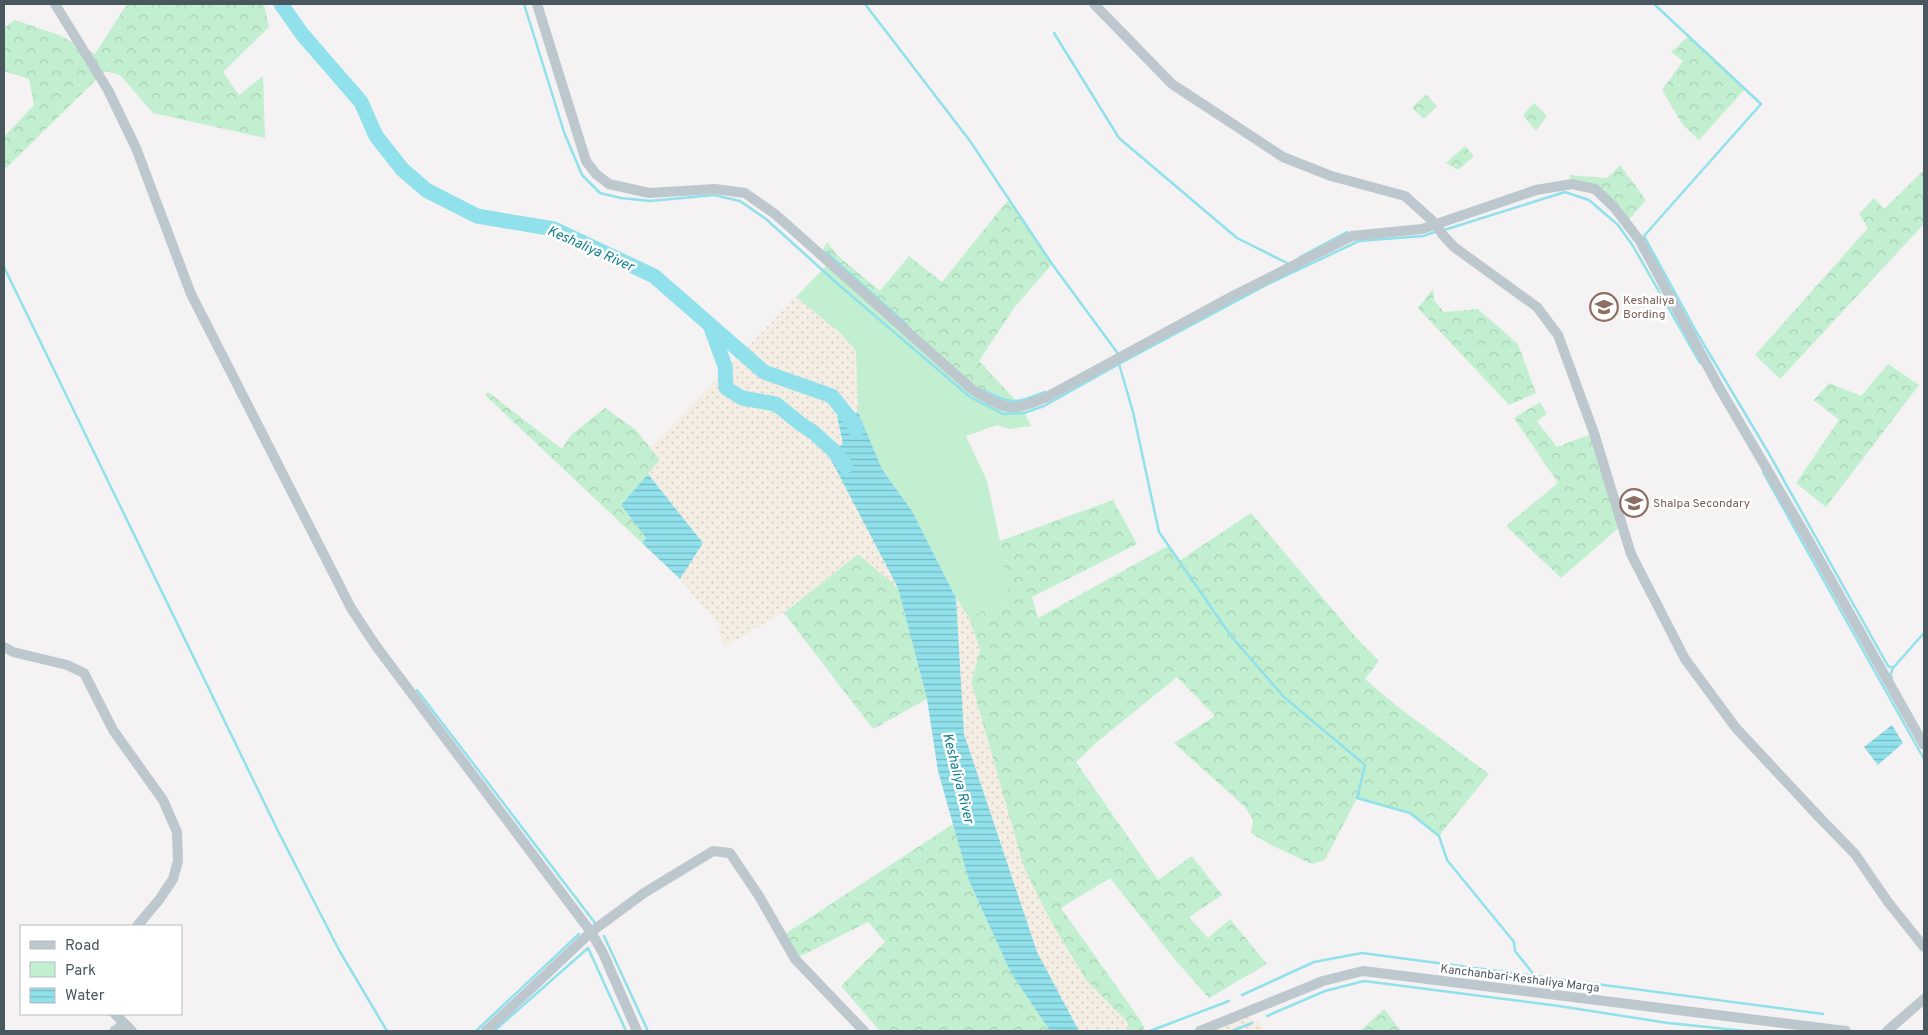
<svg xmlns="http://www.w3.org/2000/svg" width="1928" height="1035" font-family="Overpass,sans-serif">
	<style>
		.green { fill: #c2efcf }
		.forest { fill: url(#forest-crowns) }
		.sand { fill: url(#sand-dots) }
		.water { fill: url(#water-rules) }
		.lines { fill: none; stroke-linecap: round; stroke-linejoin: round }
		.stream { stroke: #90e1eb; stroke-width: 2.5 }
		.river { stroke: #90e1eb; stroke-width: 15 }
		.minor { stroke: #bdc7ce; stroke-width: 10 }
		.labels { text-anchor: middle; stroke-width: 5; stroke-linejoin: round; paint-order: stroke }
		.education-label { font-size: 12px; fill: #785e54; stroke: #fff; text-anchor: start }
		.street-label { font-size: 12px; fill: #49575f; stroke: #fff }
		.water-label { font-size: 14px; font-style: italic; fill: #0f7f8e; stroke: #fff }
	</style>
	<defs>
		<pattern id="forest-crowns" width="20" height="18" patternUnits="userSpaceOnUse" patternTransform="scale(1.25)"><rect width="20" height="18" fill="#c2efcf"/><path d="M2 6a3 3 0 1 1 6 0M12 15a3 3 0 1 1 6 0" fill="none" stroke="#a8cfb4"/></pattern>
		<pattern id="sand-dots" width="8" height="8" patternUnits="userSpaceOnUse" patternTransform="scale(1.25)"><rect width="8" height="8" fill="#f4ede3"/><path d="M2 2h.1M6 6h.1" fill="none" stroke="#d3cdc5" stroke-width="1.8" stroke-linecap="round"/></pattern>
		<pattern id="water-rules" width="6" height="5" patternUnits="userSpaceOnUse" patternTransform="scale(1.25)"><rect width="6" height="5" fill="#90e1eb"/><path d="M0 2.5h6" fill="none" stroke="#78b9c2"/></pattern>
	</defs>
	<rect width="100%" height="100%" fill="#f4f2f2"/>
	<path class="green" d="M 829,263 L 1022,407 L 1031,426 L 1009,429 L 997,425 L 966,436 L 987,481 L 1000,541 L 1009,596 L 969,618 L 956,598 L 912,511 L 882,469 L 858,412 L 855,351 L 841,334 L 796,297 Z"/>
	<g class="forest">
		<path d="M 130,4 L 264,4 L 269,27 L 223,72 L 239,95 L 263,76 L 265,138 L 153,113 L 120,75 L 105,71 L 4,170 L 4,137 L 34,105 L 29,79 L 4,71 L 4,28 L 15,20 L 59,35 L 95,54 L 125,7 Z"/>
		<path d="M 1689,36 L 1745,89 L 1699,140 L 1683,125 L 1662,90 L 1683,61 L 1671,52 Z"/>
		<path d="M 1426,94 L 1437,106 L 1424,119 L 1412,108 Z"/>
		<path d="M 1534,103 L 1547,116 L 1536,131 L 1523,115 Z"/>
		<path d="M 1465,146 L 1474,156 L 1458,170 L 1446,163 Z"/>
		<path d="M 1620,165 L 1646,200 L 1626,223 L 1595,189 L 1572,184 L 1569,175 L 1607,178 Z"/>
		<path d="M 1924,170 L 1924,224 L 1780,379 L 1755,355 L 1868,228 L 1859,214 L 1874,198 L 1884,209 Z"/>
		<path d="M 1008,200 L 1052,264 L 1014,308 L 979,361 L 1022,407 L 974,391 L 820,255 L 827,242 L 837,255 L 880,291 L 909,256 L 942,282 Z"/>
		<path d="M 1433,289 L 1434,300 L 1444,312 L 1478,309 L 1518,344 L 1536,393 L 1509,405 L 1418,308 Z"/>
		<path d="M 1888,364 L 1919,385 L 1826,507 L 1796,483 L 1839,420 L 1814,400 L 1829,383 L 1861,396 Z"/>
		<path d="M 488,392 L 562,449 L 571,435 L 605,408 L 636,430 L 660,460 L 621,505 L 646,538 L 642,543 L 485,395 Z"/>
		<path d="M 1540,402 L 1547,414 L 1537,421 L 1557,447 L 1594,433 L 1622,525 L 1561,578 L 1506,526 L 1558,483 L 1514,418 Z"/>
		<path d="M 1113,500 L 1137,544 L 1032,597 L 1038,618 L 1168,546 L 1179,561 L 1251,513 L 1360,642 L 1379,661 L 1365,679 L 1398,707 L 1489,774 L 1439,836 L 1410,813 L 1357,798 L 1325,860 L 1312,864 L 1273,846 L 1251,833 L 1253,820 L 1245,807 L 1174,743 L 1215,716 L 1177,677 L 1097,742 L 1076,762 L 1158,880 L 1192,856 L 1222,895 L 1189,917 L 1208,938 L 1230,919 L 1267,964 L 1209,998 L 1177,962 L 1110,878 L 1061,908 L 1141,1021 L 1145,1031 L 1129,1031 L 1127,1022 L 1086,980 L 1051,922 L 1024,868 L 971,682 L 980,650 L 969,618 L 1009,596 L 1000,541 Z"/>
		<path d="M 858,554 L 898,588 L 927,699 L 873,729 L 784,613 Z"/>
		<path d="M 953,824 L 969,881 L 1011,973 L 1050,1031 L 880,1031 L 841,986 L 885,942 L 868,922 L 795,959 L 782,936 Z"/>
		<path d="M 1384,1009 L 1401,1031 L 1360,1031 Z"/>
	</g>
	<g class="sand">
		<path d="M 796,297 L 841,334 L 856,351 L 858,412 L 837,416 L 843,444 L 828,452 L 898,588 L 858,554 L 784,612 L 724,647 L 718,624 L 680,579 L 703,543 L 648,474 L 660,460 L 650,448 Z"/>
		<path d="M 956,598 L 969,618 L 980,650 L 971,682 L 1024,868 L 1051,922 L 1086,980 L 1127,1022 L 1129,1031 L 1079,1031 L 1037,952 L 964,734 Z"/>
		<path d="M 1241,1015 L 1258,1021 L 1267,1031 L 1200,1031 Z"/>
	</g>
	<g class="water">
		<path d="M 858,412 L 882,469 L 912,511 L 956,598 L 964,734 L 1037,952 L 1079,1031 L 1050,1031 L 1011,973 L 969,881 L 938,771 L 927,699 L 898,588 L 827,452 L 843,444 L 837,416 Z"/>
		<path d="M 648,474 L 703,543 L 680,579 L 642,543 L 646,538 L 621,505 Z"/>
		<path d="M 1892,725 L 1903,743 L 1878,765 L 1864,747 Z"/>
	</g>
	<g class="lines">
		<g class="stream">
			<path d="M 524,4 L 564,132 L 582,175 L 600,193 L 621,198 L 650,201 L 714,195 L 740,201 L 766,219 L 840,286 L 970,397 L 1003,414 L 1024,413 L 1044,406 L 1119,364 L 1268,284 L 1359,241 L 1423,236 L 1438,231"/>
			<path d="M 865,4 L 970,141 L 1052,264 L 1119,355"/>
			<path d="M 1654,4 L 1761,104 L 1644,236 L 1697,333 L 1768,452 L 1888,666 L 1893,668"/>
			<path d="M 1054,33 L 1119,138 L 1237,238 L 1287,263"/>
			<path d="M 1444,230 L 1565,192 L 1589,200 L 1618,225 L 1633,246 L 1700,363"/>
			<path d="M 827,253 L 907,325"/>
			<path d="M 1300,257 L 1347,232"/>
			<path d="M 4,267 L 279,833 L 339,950 L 387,1031"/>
			<path d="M 1119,364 L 1133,412 L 1159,532 L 1231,636 L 1284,697 L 1365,765 L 1357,798 L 1410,813 L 1439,836 L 1447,860 L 1514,942 L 1515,951 L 1535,976"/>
			<path d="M 980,389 C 1013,404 1011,405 1045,392"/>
			<path d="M 1763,472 L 1924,759"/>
			<path d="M 1892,678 L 1890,676 L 1893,668 L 1924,633"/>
			<path d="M 417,690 L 595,923"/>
			<path d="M 604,936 L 648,1031"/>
			<path d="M 1242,995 L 1314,962 L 1362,953 L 1823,1014"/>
			<path d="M 1267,1016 L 1325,991 L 1364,981 L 1559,1006 L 1668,1023 L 1746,1031"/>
			<path d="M 476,1031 L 579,934"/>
			<path d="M 494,1031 L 588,948 L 626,1031"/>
			<path d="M 1150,1031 L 1229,1001"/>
			<path d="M 1232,1031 L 1252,1023"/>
		</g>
		<g class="river">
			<path d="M 281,4 L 302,34 L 361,102 L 376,136 L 402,169 L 426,190 L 477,216 L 554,229 L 654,276 L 764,372 L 832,396 L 854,424 L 856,431"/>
			<path d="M 711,328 L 725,366 L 726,388 L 742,398 L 776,404 L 802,425 L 813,432 L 834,451 L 846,466"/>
		</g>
		<g class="minor">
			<path d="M 55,4 L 108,90 L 136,148 L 191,294 L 351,608 L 376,646 L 591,932 L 603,953 L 637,1031"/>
			<path d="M 537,4 L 586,161 L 596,174 L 609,184 L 649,193 L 715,189 L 745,193 L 775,214 L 974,391 C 1010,411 1009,412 1047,397 L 1233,296 L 1352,236 L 1422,229 L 1536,190 L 1572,184 L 1595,189 L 1614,207 L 1640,241 L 1720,389 L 1809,541 L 1924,745"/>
			<path d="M 1094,4 L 1172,84 L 1283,157 L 1331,176 L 1405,196 L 1436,224 L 1442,234 L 1454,247 L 1537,307 L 1558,335 L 1594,433 L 1631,554 L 1685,659 L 1736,728 L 1819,817 L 1855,854 L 1888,902 L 1924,947"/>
			<path d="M 4,647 L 13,652 L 67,665 L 84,673 L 113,730 L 163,800 L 177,832 L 178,861 L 173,879 L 159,900 L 137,926"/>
			<path d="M 115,1014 L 132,1031"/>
			<path d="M 114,1031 L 124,1024"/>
			<path d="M 486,1031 L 591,932 L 644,893 L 713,851 L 730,853 L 759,896 L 795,959 L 864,1031"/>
			<path d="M 1200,1031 L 1323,981 L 1363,971 L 1846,1031"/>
			<path d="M 1887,1031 L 1924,999"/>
		</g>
	</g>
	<defs>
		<symbol id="school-ring" viewBox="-11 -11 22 22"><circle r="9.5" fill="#fff" stroke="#8d6e63" stroke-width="1.5"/><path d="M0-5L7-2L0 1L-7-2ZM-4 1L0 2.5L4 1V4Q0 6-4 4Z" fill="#8d6e63"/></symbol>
	</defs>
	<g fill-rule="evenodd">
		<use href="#school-ring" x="1588" y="291" width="32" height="32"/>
		<use href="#school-ring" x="1618" y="487" width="32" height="32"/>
	</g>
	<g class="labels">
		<g class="education-label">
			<text x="1623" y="304">Keshaliya<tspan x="1623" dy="14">Bording</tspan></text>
			<text x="1653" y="507">Shalpa Secondary</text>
		</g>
		<g class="street-label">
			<text transform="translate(1520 978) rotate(7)" y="4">Kanchanbari-Keshaliya Marga</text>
		</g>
		<g class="water-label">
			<text transform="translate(591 248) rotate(24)" y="5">Keshaliya River</text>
			<text transform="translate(959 778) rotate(76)" y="5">Keshaliya River</text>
		</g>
	</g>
	<rect width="1928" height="1035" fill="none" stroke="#49575f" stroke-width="10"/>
	<rect x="20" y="925" width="162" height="90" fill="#ffffff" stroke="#b6bcbf"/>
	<rect x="30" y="941" width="25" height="8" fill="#bdc7ce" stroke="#b6bcbf"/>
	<text x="65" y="950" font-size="15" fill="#49575f">Road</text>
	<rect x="30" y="962" width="25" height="15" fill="#c2efcf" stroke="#b6bcbf"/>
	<text x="65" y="975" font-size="15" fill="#49575f">Park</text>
	<rect x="30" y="988" width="25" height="15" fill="url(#water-rules)" stroke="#b6bcbf"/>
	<text x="65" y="1000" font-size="15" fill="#49575f">Water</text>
</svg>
